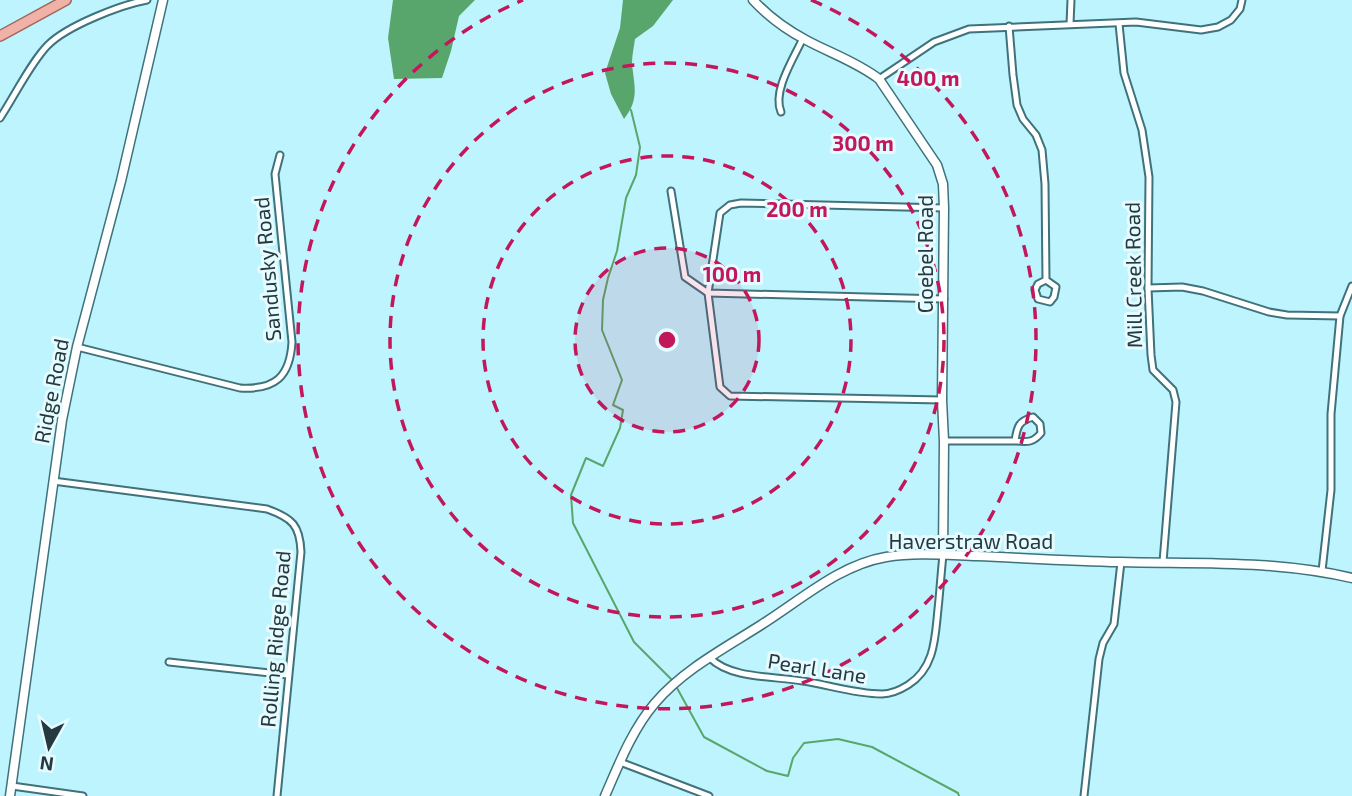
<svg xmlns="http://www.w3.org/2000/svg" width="1352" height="796" font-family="'Exo 2',sans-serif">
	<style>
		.water { fill: #59a66c }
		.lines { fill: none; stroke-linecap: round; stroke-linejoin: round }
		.stream { stroke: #59a66c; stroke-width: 2 }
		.street-casing { stroke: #3f727b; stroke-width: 9 }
		.secondary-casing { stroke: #3f727b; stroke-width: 11 }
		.primary-casing { stroke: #a2665d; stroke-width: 12 }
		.street { stroke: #fff; stroke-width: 5 }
		.secondary { stroke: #fff; stroke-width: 8 }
		.primary { stroke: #f0b2a7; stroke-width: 9 }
		.ring { fill: none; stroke: #c2185b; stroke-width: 3.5; stroke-dasharray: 12 9 }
		.labels { text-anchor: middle; stroke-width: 6; stroke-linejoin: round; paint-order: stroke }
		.street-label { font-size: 21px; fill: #253a3e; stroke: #e6fbff }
		.centre { fill: #c2185b; stroke: #e6fbff; stroke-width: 3.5 }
		.ring-label { font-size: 21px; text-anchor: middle; font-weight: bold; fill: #c2185b; stroke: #e6fbff; stroke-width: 6; stroke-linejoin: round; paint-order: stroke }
	</style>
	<rect width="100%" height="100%" fill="#bef4fe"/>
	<g class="water">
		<path d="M 393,0 L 475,0 L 459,16 L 451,51 L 442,78 L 394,79 L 388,38 Z"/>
		<path d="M 623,0 L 673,0 L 653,26 L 635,39 C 634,47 632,55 632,63 C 634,86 640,99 624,119 L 611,94 L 605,73 L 620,28 Z"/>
	</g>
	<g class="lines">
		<g class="stream">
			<path d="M 631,110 L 640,147 L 636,175 L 626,198 L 617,251 L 608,278 L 603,300 L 602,330 L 622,380 L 613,405 L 623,410 L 620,428 L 603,466 L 586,458 L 571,495 L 573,523 L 634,642 L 672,680"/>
			<path d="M 677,688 L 704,737 L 767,771 L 788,776 L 793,758 L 804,743 L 838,739 L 872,747 L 958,793 L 959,796"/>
		</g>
		<defs>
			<g id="street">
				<path d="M 1070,24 L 1071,0"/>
				<path d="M 1119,24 L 1124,73 L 1142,130 L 1149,177 L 1148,288 L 1151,355 L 1153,370 L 1173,390 L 1176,402 L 1163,562"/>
				<path d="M 1009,26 L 1013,75 L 1017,105 L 1023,119 L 1036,135 L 1042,150 L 1045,184 L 1046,280 L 1038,284 L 1035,290 L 1038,299 L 1050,302 L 1054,297 L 1056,287 L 1046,280"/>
				<path d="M 879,79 L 934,42 L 969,29 L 1136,22 L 1201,30 L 1218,27 L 1231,20 L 1240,9 L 1242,0"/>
				<path d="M 781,112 C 772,91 794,58 803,38"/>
				<path d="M 0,118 C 14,97 31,62 48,45 C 67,26 120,5 147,0"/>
				<path d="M 671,191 L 685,277 L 708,293 L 944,299"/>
				<path d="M 1148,288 L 1182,287 L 1203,291 L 1269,312 L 1287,315 L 1340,316"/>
				<path d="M 77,347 L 240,388 C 275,390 290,377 292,342 L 275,174 L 280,155"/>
				<path d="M 942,400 L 730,396 L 720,387 L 708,293 L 720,213 L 730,205 L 741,203 L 944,208"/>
				<path d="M 944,441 L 1015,441 C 1027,442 1033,443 1041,433 L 1040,424 L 1033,417 C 1019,421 1017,426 1015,441"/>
				<path d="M 53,481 L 267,509 C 292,518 300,525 301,552 L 277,796"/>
				<path d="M 1322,571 L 1331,490 L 1331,414 L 1340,316 L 1352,286"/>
				<path d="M 710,658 C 731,679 774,676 803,681 C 829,685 855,694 882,694 C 892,694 900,690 908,685 C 935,668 935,638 938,609 C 940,591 941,573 943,555"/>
				<path d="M 169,662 L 288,675"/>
				<path d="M 620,762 L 709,796"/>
				<path d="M 12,786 L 83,796"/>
				<path d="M 1084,796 L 1099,659 L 1103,643 L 1114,624 L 1121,562"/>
			</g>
			<g id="secondary">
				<path d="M 753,0 C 767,15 787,30 806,40 C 830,53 857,62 879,79 L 937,165 L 943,184 L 944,208 L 942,400 L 944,441 L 943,555"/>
				<path d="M 10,796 L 62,420 L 77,347 L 121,181 L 163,0"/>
				<path d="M 605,796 C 619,764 632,730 655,703 C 683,670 725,648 761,625 C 801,600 839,565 886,557 C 916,552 947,555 977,556 C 1024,558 1072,561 1120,562 C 1197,564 1276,560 1352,578"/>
			</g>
			<path id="primary" d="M 0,36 L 66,0"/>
		</defs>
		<use href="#street" class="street-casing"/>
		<use href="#secondary" class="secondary-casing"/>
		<use href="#primary" class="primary-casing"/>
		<use href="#street" class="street"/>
		<use href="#secondary" class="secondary"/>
		<use href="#primary" class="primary"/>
	</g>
	<circle cx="667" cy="340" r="92" fill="#c2185b" fill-opacity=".12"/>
	<g class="ring">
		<circle cx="667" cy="340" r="92"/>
		<circle cx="667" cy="340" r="184"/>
		<circle cx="667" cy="340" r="277"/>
		<path d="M811 0A369 369 0 1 1 523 0"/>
	</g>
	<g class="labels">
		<g class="street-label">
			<text transform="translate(926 254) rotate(-90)" y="7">Goebel Road</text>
			<text transform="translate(268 269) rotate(-95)" y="7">Sandusky Road</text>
			<text transform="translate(1134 275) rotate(-91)" y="7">Mill Creek Road</text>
			<text transform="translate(52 391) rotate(-79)" y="7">Ridge Road</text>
			<text x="971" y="549">Haverstraw Road</text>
			<text transform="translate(276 639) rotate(-85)" y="7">Rolling Ridge Road</text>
			<text transform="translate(817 669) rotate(9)" y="7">Pearl Lane</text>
		</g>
	</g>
	<circle cx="667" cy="340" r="10" class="centre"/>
	<g class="ring-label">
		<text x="928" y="86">400 m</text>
		<text x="863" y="151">300 m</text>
		<text x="797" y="217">200 m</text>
		<text x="732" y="282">100 m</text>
	</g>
	<g transform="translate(49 747) rotate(188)" stroke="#e6fbff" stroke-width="5" paint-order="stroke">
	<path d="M0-5L12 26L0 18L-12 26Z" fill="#253a3e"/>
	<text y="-10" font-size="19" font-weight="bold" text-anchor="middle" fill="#253a3e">N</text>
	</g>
</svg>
